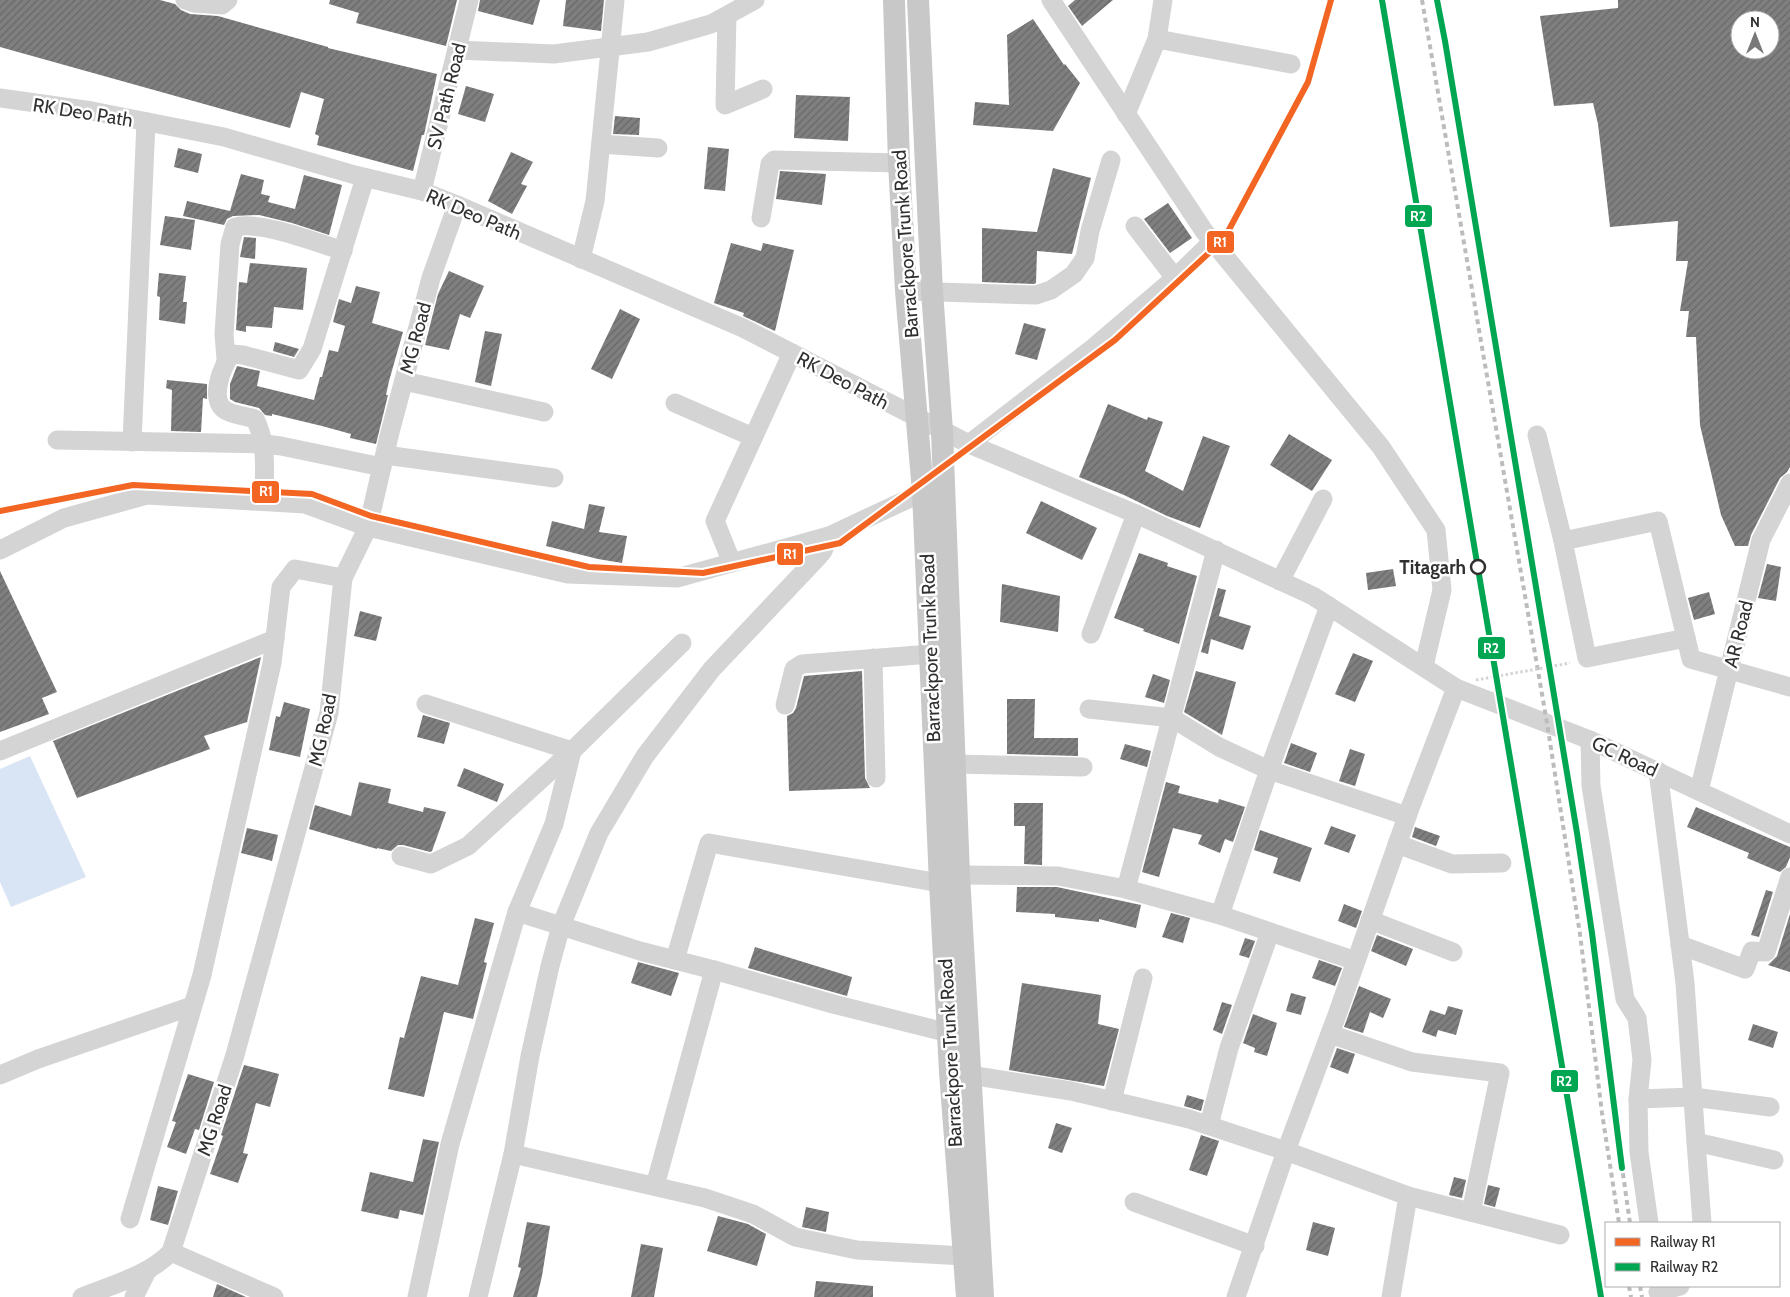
<svg xmlns="http://www.w3.org/2000/svg" width="1790" height="1297" font-family="Cabin,sans-serif">
	<style>
		.water { fill: #d9e5f4 }
		.building { fill: url(#building-hatch); fill-rule: evenodd }
		.lines { fill: none; stroke-linecap: round; stroke-linejoin: round }
		.minor { stroke: #d4d4d4; stroke-width: 19 }
		.major { stroke: #c8c8c8; stroke-width: 22 }
		.rail { stroke: #bcbcbc; stroke-width: 4; stroke-dasharray: 5 4; stroke-linecap: butt }
		.path-bridge { stroke: #d4d4d4; stroke-width: 3; stroke-dasharray: 2.5 2.5; stroke-linecap: butt }
		.rail-1-casing { stroke: #fff; stroke-width: 10 }
		.rail-2-casing { stroke: #fff; stroke-width: 10 }
		.rail-1 { stroke: #f26522; stroke-width: 6 }
		.rail-2 { stroke: #00a651; stroke-width: 6 }
		.stop-dot { fill: #fff; stroke: #303030; stroke-width: 2.5 }
		.labels { text-anchor: middle; stroke-width: 5; stroke-linejoin: round; paint-order: stroke }
		.street-label { font-size: 19px; fill: #303030; stroke: #fff }
		.stop-label { font-size: 19px; font-weight: bold; fill: #303030; stroke: #fff; text-anchor: end }
		.line-badge { stroke: #fff; stroke-width: 2 }
		.badge-label { font-size: 14px; text-anchor: middle; font-weight: bold; fill: #fff }
	</style>
	<defs>
		<pattern id="building-hatch" width="6" height="6" patternUnits="userSpaceOnUse" patternTransform="scale(1.25)"><rect width="6" height="6" fill="#7f7f7f"/><path d="M-1 1l2-2M0 6l6-6M5 7l2-2" fill="none" stroke="#686868"/></pattern>
	</defs>
	<rect width="100%" height="100%" fill="#fff"/>
	<path class="water" d="M 30,756 L 86,877 L 11,907 L 0,882 L 0,769 Z"/>
	<g class="building">
		<path d="M 0,0 L 160,0 L 175,4 L 181,10 L 190,14 L 218,16 L 328,47 L 328,48 L 437,74 L 424,135 L 422,135 L 413,171 L 317,145 L 319,136 L 315,134 L 324,99 L 301,92 L 290,128 L 0,47 Z"/>
		<path d="M 330,0 L 457,0 L 446,46 L 356,23 L 359,13 L 329,4 Z"/>
		<path d="M 480,0 L 540,0 L 533,25 L 478,11 Z"/>
		<path d="M 566,0 L 604,0 L 601,31 L 563,26 Z"/>
		<path d="M 1075,0 L 1113,0 L 1082,26 L 1068,6 Z"/>
		<path d="M 1618,0 L 1790,0 L 1790,467 L 1787,472 L 1780,478 L 1751,535 L 1748,546 L 1735,546 L 1721,515 L 1700,425 L 1696,337 L 1686,337 L 1689,311 L 1680,311 L 1688,261 L 1676,261 L 1678,221 L 1610,227 L 1598,124 L 1593,103 L 1554,106 L 1540,16 L 1618,8 ZM 1740,20 L 1770,20 L 1770,50 L 1740,50 Z"/>
		<path d="M 1033,19 L 1064,65 L 1065,64 L 1080,83 L 1053,131 L 973,125 L 975,102 L 1009,105 L 1007,35 Z"/>
		<path d="M 466,86 L 494,94 L 485,122 L 458,114 Z"/>
		<path d="M 796,95 L 850,97 L 848,141 L 794,138 Z"/>
		<path d="M 615,116 L 640,118 L 639,135 L 613,134 Z"/>
		<path d="M 708,147 L 729,149 L 725,191 L 704,189 Z"/>
		<path d="M 178,148 L 202,154 L 198,173 L 174,167 Z"/>
		<path d="M 511,152 L 533,162 L 521,184 L 527,186 L 512,214 L 488,201 Z"/>
		<path d="M 1053,168 L 1091,178 L 1072,254 L 1037,251 L 1036,283 L 1034,284 L 982,282 L 982,228 L 1037,232 Z"/>
		<path d="M 780,171 L 826,174 L 822,205 L 776,199 Z"/>
		<path d="M 241,174 L 264,180 L 261,194 L 270,196 L 268,202 L 295,209 L 304,175 L 342,185 L 329,235 L 292,223 L 259,215 L 233,216 L 227,219 L 224,225 L 183,216 L 187,201 L 230,211 Z"/>
		<path d="M 1168,203 L 1192,238 L 1170,253 L 1144,219 Z"/>
		<path d="M 165,216 L 195,220 L 191,250 L 160,245 Z"/>
		<path d="M 244,237 L 256,238 L 255,259 L 240,257 Z"/>
		<path d="M 731,243 L 761,251 L 763,243 L 794,250 L 775,331 L 743,316 L 744,313 L 714,303 Z"/>
		<path d="M 250,263 L 307,268 L 303,310 L 274,307 L 272,328 L 246,326 L 246,332 L 236,330 L 239,282 L 247,283 Z"/>
		<path d="M 449,271 L 484,286 L 470,318 L 460,314 L 449,350 L 425,345 L 438,294 Z"/>
		<path d="M 159,273 L 186,276 L 183,302 L 187,302 L 185,324 L 159,320 L 160,297 L 157,296 Z"/>
		<path d="M 356,286 L 380,292 L 372,323 L 403,332 L 389,381 L 386,395 L 388,395 L 376,444 L 350,438 L 351,434 L 322,426 L 272,414 L 272,416 L 265,415 L 259,408 L 235,402 L 230,399 L 230,384 L 237,366 L 260,371 L 257,386 L 314,400 L 320,377 L 322,377 L 329,350 L 338,352 L 345,326 L 333,322 L 339,299 L 351,303 Z"/>
		<path d="M 620,309 L 640,319 L 612,379 L 591,369 Z"/>
		<path d="M 1024,323 L 1046,329 L 1037,360 L 1015,354 Z"/>
		<path d="M 485,331 L 502,334 L 491,386 L 475,382 Z"/>
		<path d="M 275,342 L 299,349 L 294,357 L 273,351 Z"/>
		<path d="M 167,380 L 207,384 L 207,399 L 203,398 L 201,432 L 171,431 L 172,390 L 166,388 Z"/>
		<path d="M 1108,404 L 1147,420 L 1148,417 L 1163,422 L 1145,471 L 1183,491 L 1203,436 L 1230,446 L 1200,528 L 1167,516 L 1124,495 L 1079,477 Z"/>
		<path d="M 1289,434 L 1332,460 L 1312,491 L 1270,465 Z"/>
		<path d="M 1041,501 L 1097,528 L 1082,560 L 1026,533 Z"/>
		<path d="M 589,504 L 605,507 L 599,532 L 627,536 L 622,563 L 598,559 L 546,546 L 552,521 L 584,529 Z"/>
		<path d="M 1139,553 L 1168,563 L 1167,566 L 1197,576 L 1179,644 L 1143,631 L 1144,629 L 1114,618 Z"/>
		<path d="M 1767,564 L 1781,567 L 1776,601 L 1758,598 Z"/>
		<path d="M 1393,569 L 1396,586 L 1368,590 L 1366,573 Z"/>
		<path d="M 0,571 L 57,692 L 42,698 L 49,714 L 0,732 Z"/>
		<path d="M 1002,584 L 1060,596 L 1058,632 L 1000,622 Z"/>
		<path d="M 1218,588 L 1226,590 L 1219,616 L 1251,626 L 1243,650 L 1211,639 L 1208,654 L 1201,652 Z"/>
		<path d="M 1709,592 L 1715,614 L 1694,620 L 1688,598 Z"/>
		<path d="M 360,611 L 382,617 L 376,641 L 354,636 Z"/>
		<path d="M 1353,653 L 1373,661 L 1355,702 L 1335,694 Z"/>
		<path d="M 261,657 L 247,722 L 204,736 L 210,749 L 77,798 L 53,741 Z"/>
		<path d="M 862,671 L 865,778 L 870,788 L 789,791 L 787,716 L 793,713 L 796,708 L 804,676 Z"/>
		<path d="M 1196,671 L 1236,682 L 1222,735 L 1184,712 Z"/>
		<path d="M 1153,674 L 1170,680 L 1164,703 L 1145,697 Z"/>
		<path d="M 1007,699 L 1035,699 L 1034,738 L 1078,738 L 1078,756 L 1007,754 Z"/>
		<path d="M 284,702 L 310,709 L 300,757 L 269,750 L 276,716 L 280,717 Z"/>
		<path d="M 423,715 L 450,723 L 444,744 L 417,737 Z"/>
		<path d="M 1291,743 L 1317,753 L 1310,772 L 1284,763 Z"/>
		<path d="M 1125,744 L 1151,751 L 1147,767 L 1120,759 Z"/>
		<path d="M 1350,749 L 1365,754 L 1355,786 L 1339,781 Z"/>
		<path d="M 464,768 L 504,784 L 497,802 L 457,786 Z"/>
		<path d="M 359,782 L 391,789 L 388,803 L 423,812 L 424,807 L 446,812 L 432,851 L 430,852 L 403,845 L 398,845 L 391,851 L 377,848 L 377,849 L 309,829 L 315,805 L 351,816 Z"/>
		<path d="M 1166,782 L 1180,786 L 1178,793 L 1218,803 L 1219,799 L 1245,807 L 1233,842 L 1225,839 L 1220,853 L 1198,844 L 1202,835 L 1173,828 L 1159,877 L 1142,872 Z"/>
		<path d="M 1014,803 L 1043,803 L 1042,865 L 1024,864 L 1025,826 L 1014,826 Z"/>
		<path d="M 1696,807 L 1790,847 L 1790,857 L 1786,867 L 1780,872 L 1747,858 L 1749,853 L 1687,827 Z"/>
		<path d="M 1331,826 L 1356,835 L 1349,853 L 1324,844 Z"/>
		<path d="M 1415,827 L 1440,836 L 1436,846 L 1412,837 Z"/>
		<path d="M 247,828 L 278,835 L 272,861 L 241,853 Z"/>
		<path d="M 1260,830 L 1312,848 L 1300,882 L 1273,873 L 1278,858 L 1254,850 Z"/>
		<path d="M 1017,887 L 1057,887 L 1141,905 L 1136,928 L 1099,919 L 1099,922 L 1055,917 L 1055,914 L 1016,912 Z"/>
		<path d="M 1766,890 L 1773,892 L 1759,937 L 1751,935 Z"/>
		<path d="M 1344,904 L 1362,911 L 1356,928 L 1338,921 Z"/>
		<path d="M 1171,913 L 1190,918 L 1183,943 L 1162,937 Z"/>
		<path d="M 1790,914 L 1790,972 L 1768,965 L 1777,956 Z"/>
		<path d="M 475,918 L 494,923 L 484,962 L 487,963 L 473,1019 L 444,1012 L 424,1097 L 388,1089 L 400,1037 L 404,1038 L 421,976 L 458,985 Z"/>
		<path d="M 1377,935 L 1413,949 L 1406,966 L 1371,951 Z"/>
		<path d="M 1245,938 L 1255,941 L 1249,958 L 1239,955 Z"/>
		<path d="M 755,947 L 852,977 L 847,996 L 748,968 Z"/>
		<path d="M 1319,960 L 1342,968 L 1335,986 L 1312,978 Z"/>
		<path d="M 638,962 L 679,973 L 671,996 L 631,983 Z"/>
		<path d="M 1022,983 L 1101,995 L 1098,1024 L 1119,1029 L 1104,1086 L 1009,1070 Z"/>
		<path d="M 1359,986 L 1391,999 L 1383,1018 L 1370,1012 L 1363,1033 L 1344,1027 Z"/>
		<path d="M 1291,993 L 1306,997 L 1301,1015 L 1286,1011 Z"/>
		<path d="M 1222,1002 L 1232,1005 L 1222,1034 L 1213,1030 Z"/>
		<path d="M 1448,1006 L 1463,1010 L 1456,1035 L 1438,1030 L 1436,1037 L 1422,1032 L 1430,1010 L 1445,1015 Z"/>
		<path d="M 1253,1014 L 1277,1023 L 1267,1056 L 1254,1052 L 1255,1048 L 1243,1043 Z"/>
		<path d="M 1753,1024 L 1778,1032 L 1773,1048 L 1748,1040 Z"/>
		<path d="M 1337,1048 L 1355,1054 L 1348,1074 L 1330,1067 Z"/>
		<path d="M 244,1065 L 279,1074 L 270,1107 L 256,1103 L 243,1153 L 248,1154 L 238,1183 L 210,1174 L 223,1136 L 221,1135 Z"/>
		<path d="M 188,1074 L 214,1082 L 199,1130 L 195,1129 L 186,1154 L 167,1147 L 176,1122 L 172,1121 Z"/>
		<path d="M 1187,1095 L 1204,1100 L 1201,1111 L 1184,1106 Z"/>
		<path d="M 1056,1123 L 1072,1128 L 1062,1153 L 1048,1148 Z"/>
		<path d="M 1201,1135 L 1219,1141 L 1207,1176 L 1189,1170 Z"/>
		<path d="M 423,1139 L 439,1142 L 423,1215 L 400,1210 L 398,1219 L 361,1211 L 370,1172 L 413,1182 Z"/>
		<path d="M 1454,1177 L 1466,1180 L 1462,1198 L 1449,1195 Z"/>
		<path d="M 1488,1185 L 1500,1188 L 1495,1207 L 1484,1204 Z"/>
		<path d="M 158,1186 L 178,1191 L 168,1225 L 150,1220 Z"/>
		<path d="M 806,1207 L 829,1212 L 826,1232 L 802,1227 Z"/>
		<path d="M 718,1216 L 748,1224 L 766,1234 L 757,1266 L 707,1251 Z"/>
		<path d="M 527,1222 L 550,1226 L 542,1276 L 537,1297 L 513,1297 L 521,1268 L 518,1267 Z"/>
		<path d="M 1313,1222 L 1335,1228 L 1328,1256 L 1306,1250 Z"/>
		<path d="M 641,1244 L 663,1248 L 654,1297 L 631,1297 Z"/>
		<path d="M 816,1281 L 873,1286 L 873,1297 L 814,1297 Z"/>
		<path d="M 217,1284 L 246,1297 L 213,1297 Z"/>
	</g>
	<g class="lines">
		<g class="minor">
			<path d="M 185,0 L 194,3 L 222,5 L 228,0"/>
			<path d="M 1051,0 L 1204,231 L 1381,447 L 1436,530 L 1442,590 L 1424,666"/>
			<path d="M 727,16 L 725,105 L 763,89"/>
			<path d="M 1157,39 L 1291,64"/>
			<path d="M 457,50 L 554,54 L 648,42 L 711,24 L 755,0"/>
			<path d="M 0,98 L 92,111 L 224,137 L 355,175 L 422,191 L 457,205 L 743,328 L 969,444 L 1136,514 L 1313,596 L 1456,688 L 1590,740 L 1790,834"/>
			<path d="M 1126,114 L 1157,39 L 1163,0"/>
			<path d="M 601,144 L 658,148"/>
			<path d="M 422,191 L 469,0"/>
			<path d="M 761,218 L 770,164 L 774,160 L 899,163"/>
			<path d="M 1135,226 L 1175,278"/>
			<path d="M 581,259 L 595,201 L 615,0"/>
			<path d="M 906,291 L 1036,295 L 1051,290 L 1074,274 L 1085,258 L 1090,231 L 1111,160"/>
			<path d="M 226,359 L 224,334 L 230,244 L 235,227 C 259,220 318,243 343,251"/>
			<path d="M 404,381 L 544,412"/>
			<path d="M 675,403 L 753,437"/>
			<path d="M 1537,435 L 1563,541 L 1587,658 L 1686,638"/>
			<path d="M 57,440 L 264,444 L 281,446 L 382,467"/>
			<path d="M 132,442 L 146,122"/>
			<path d="M 969,444 L 1093,348 L 1175,278 L 1213,241"/>
			<path d="M 385,455 L 554,478"/>
			<path d="M 264,501 C 264,474 268,444 255,419 C 246,416 233,415 225,410 C 209,400 222,364 232,354 L 243,355 L 299,370 L 312,349 L 365,178"/>
			<path d="M 1563,541 L 1658,521 L 1691,659 L 1790,687"/>
			<path d="M 0,550 L 64,518 L 147,495 L 305,504 L 368,527 L 568,574 L 677,578 L 829,536 L 923,492"/>
			<path d="M 732,563 L 715,521 L 792,353"/>
			<path d="M 1280,581 L 1323,499"/>
			<path d="M 1091,634 L 1136,514"/>
			<path d="M 873,658 L 876,778"/>
			<path d="M 785,705 L 794,669 L 802,664 L 931,654"/>
			<path d="M 1089,709 L 1172,718 L 1219,747 L 1269,770 L 1407,816"/>
			<path d="M 1590,740 L 1591,786 L 1625,999 L 1637,1018 L 1642,1060 L 1638,1099 L 1639,1152 L 1649,1223"/>
			<path d="M 0,751 L 275,639"/>
			<path d="M 956,764 L 1083,767"/>
			<path d="M 1658,771 L 1685,983 L 1696,1142 L 1774,1160"/>
			<path d="M 1699,791 L 1761,540 L 1790,483"/>
			<path d="M 1397,844 L 1452,864 L 1502,863"/>
			<path d="M 401,856 L 431,864 L 468,846 L 572,751 L 682,643"/>
			<path d="M 959,875 L 1058,876 L 1126,889 L 1220,915 L 1356,961"/>
			<path d="M 1126,889 L 1216,550"/>
			<path d="M 517,912 L 640,951 L 714,970 L 833,1004 L 949,1033"/>
			<path d="M 1220,915 L 1269,770 L 1329,606"/>
			<path d="M 1370,920 L 1453,952"/>
			<path d="M 1680,945 L 1745,969 L 1752,951 L 1766,952 L 1790,877"/>
			<path d="M 675,960 L 709,843 L 940,883"/>
			<path d="M 1330,1034 L 1412,1062 L 1500,1073 L 1471,1212"/>
			<path d="M 0,1075 L 38,1059 L 192,1006"/>
			<path d="M 970,1075 L 1071,1091 L 1189,1119 L 1286,1151 L 1408,1196 L 1560,1235"/>
			<path d="M 1638,1099 L 1693,1097 L 1770,1107"/>
			<path d="M 1112,1101 L 1143,978"/>
			<path d="M 1209,1125 L 1229,1048 L 1270,932"/>
			<path d="M 1696,1142 L 1702,1223"/>
			<path d="M 513,1154 L 705,1198 L 753,1214 L 795,1237 L 857,1250 L 964,1256"/>
			<path d="M 655,1186 L 714,970"/>
			<path d="M 1134,1202 L 1255,1246"/>
			<path d="M 130,1219 L 202,975 L 272,663 L 281,587 L 295,569 L 343,578"/>
			<path d="M 171,1252 L 274,1297"/>
			<path d="M 1658,1292 L 1680,1286"/>
			<path d="M 82,1297 C 111,1285 148,1276 171,1252 L 235,1055 L 329,713 L 343,578 L 368,527 L 389,436 L 431,278 L 457,205"/>
			<path d="M 134,1297 L 147,1271"/>
			<path d="M 417,1297 L 450,1144 L 517,912 L 554,824 L 572,751 L 426,704"/>
			<path d="M 478,1297 L 513,1154 L 530,1056 L 550,966 L 561,926 L 599,833 L 645,756 L 712,669 L 818,557 L 823,551 L 829,536"/>
			<path d="M 1236,1297 L 1286,1151 L 1337,1015 L 1410,808 L 1456,688"/>
			<path d="M 1391,1297 L 1408,1196"/>
		</g>
		<g class="major">
			<path d="M 894,0 L 899,163 L 906,291 L 923,492 L 940,883 L 950,1072 L 967,1297"/>
			<path d="M 918,0 L 932,291 L 942,431 L 959,875 L 983,1297"/>
		</g>
		<g class="rail">
			<path d="M 1422,0 L 1547,723 L 1580,934 L 1602,1113 L 1619,1223"/>
			<path d="M 1437,0 L 1445,41 L 1577,833 C 1597,963 1611,1093 1630,1223"/>
			<path d="M 0,511 L 133,485 L 312,494 L 371,516 L 589,567 L 703,573 L 840,543 L 1115,340 L 1224,239 L 1308,82 L 1331,0"/>
			<path d="M 1629,1286 L 1631,1297"/>
			<path d="M 1640,1286 L 1642,1297"/>
		</g>
		<path class="path-bridge" d="M 1476,680 L 1570,663"/>
		<defs>
			<path id="rail-1" d="M 0,511 L 133,485 L 312,494 L 371,516 L 589,567 L 703,573 L 840,543 L 1115,340 L 1224,239 L 1308,82 L 1331,0"/>
			<g id="rail-2">
				<path d="M 1382,0 L 1601,1297"/>
				<path d="M 1437,0 L 1445,41 L 1577,833 L 1592,933 L 1622,1168"/>
			</g>
		</defs>
		<use href="#rail-1" class="rail-1-casing"/>
		<use href="#rail-2" class="rail-2-casing"/>
		<use href="#rail-1" class="rail-1"/>
		<use href="#rail-2" class="rail-2"/>
	</g>
	<circle class="stop-dot" cx="1478" cy="567" r="7"/>
	<g class="labels">
		<g class="street-label">
			<text transform="translate(446 96) rotate(-76)" y="7">SV Path Road</text>
			<text transform="translate(83 112) rotate(9)" y="7">RK Deo Path</text>
			<text transform="translate(474 214) rotate(23)" y="7">RK Deo Path</text>
			<text transform="translate(905 244) rotate(-94)" y="7">Barrackpore Trunk Road</text>
			<text transform="translate(415 338) rotate(-75)" y="7">MG Road</text>
			<text transform="translate(843 380) rotate(28)" y="7">RK Deo Path</text>
			<text transform="translate(1738 634) rotate(-76)" y="7">AR Road</text>
			<text transform="translate(930 648) rotate(-92)" y="7">Barrackpore Trunk Road</text>
			<text transform="translate(322 730) rotate(-78)" y="7">MG Road</text>
			<text transform="translate(1625 756) rotate(25)" y="7">GC Road</text>
			<text transform="translate(950 1053) rotate(-93)" y="7">Barrackpore Trunk Road</text>
			<text transform="translate(214 1120) rotate(-72)" y="7">MG Road</text>
		</g>
		<g class="stop-label">
			<text x="1466" y="574">Titagarh</text>
		</g>
	</g>
	<g class="line-badge">
		<rect x="1404" y="204" width="29" height="24" rx="5" fill="#00a651"/>
		<rect x="1206" y="230" width="29" height="24" rx="5" fill="#f26522"/>
		<rect x="251" y="480" width="29" height="24" rx="5" fill="#f26522"/>
		<rect x="776" y="542" width="28" height="24" rx="5" fill="#f26522"/>
		<rect x="1477" y="636" width="29" height="24" rx="5" fill="#00a651"/>
		<rect x="1550" y="1069" width="29" height="24" rx="5" fill="#00a651"/>
	</g>
	<g class="badge-label">
		<text x="1418" y="221">R2</text>
		<text x="1220" y="247">R1</text>
		<text x="266" y="496">R1</text>
		<text x="790" y="559">R1</text>
		<text x="1491" y="653">R2</text>
		<text x="1564" y="1086">R2</text>
	</g>
	<rect x="1605" y="1222" width="175" height="65" fill="#ffffff" stroke="#acacac"/>
	<rect x="1615" y="1238" width="25" height="8" fill="#f26522" stroke="#acacac"/>
	<text x="1650" y="1247" font-size="15" fill="#303030">Railway R1</text>
	<rect x="1615" y="1263" width="25" height="8" fill="#00a651" stroke="#acacac"/>
	<text x="1650" y="1272" font-size="15" fill="#303030">Railway R2</text>
	<g transform="translate(1755 35)"><circle r="24" fill="#ffffff" stroke="#acacac"/>
	<path d="M0-4L9 19L0 12L-9 19Z" fill="#787878"/>
	<text y="-8" font-size="14" font-weight="bold" text-anchor="middle" fill="#303030">N</text>
	</g>
</svg>
